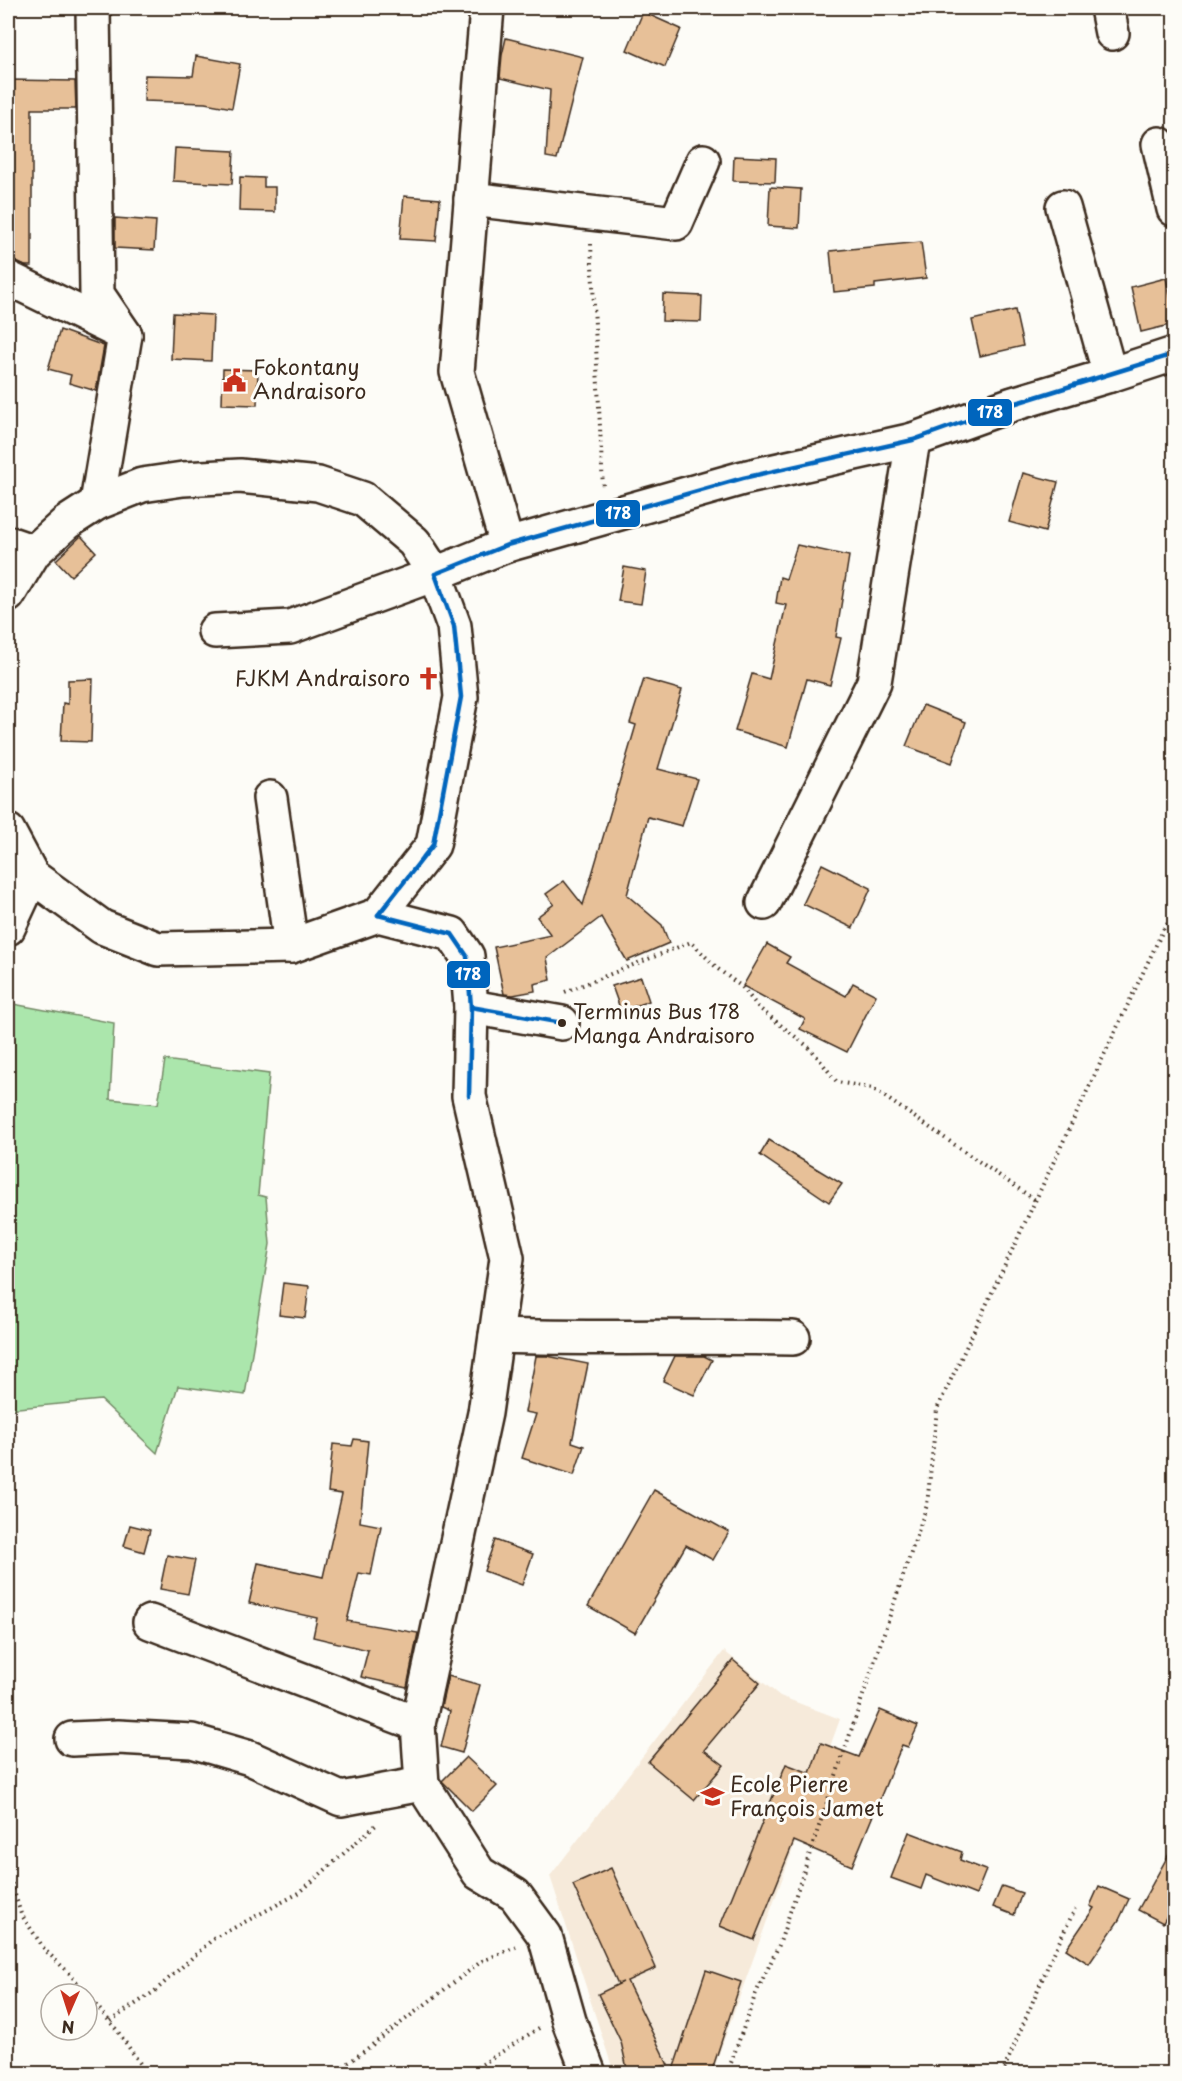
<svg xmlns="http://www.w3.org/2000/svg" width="1182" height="2081" font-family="'Playpen Sans',sans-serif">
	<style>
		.built { fill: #f6eada }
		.green { fill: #abe6ac; stroke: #738865; stroke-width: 1.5 }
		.building { fill: #e7c098; stroke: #3b2a1e; stroke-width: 1.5 }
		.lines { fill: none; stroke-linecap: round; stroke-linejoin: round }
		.minor-casing { stroke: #3b2a1e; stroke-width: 38 }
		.path { stroke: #3b2a1e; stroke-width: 4; stroke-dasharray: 1.5 4.5; stroke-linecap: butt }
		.minor { stroke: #fdfcf7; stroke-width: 33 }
		.bus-1-casing { stroke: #fdfcf7; stroke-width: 9 }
		.bus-1 { stroke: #0065bd; stroke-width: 4.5 }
		.bus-dot { fill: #3b2a1e; stroke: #fdfcf7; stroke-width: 2 }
		.labels { text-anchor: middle; stroke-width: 6; stroke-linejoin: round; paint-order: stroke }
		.bus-label { font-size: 20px; fill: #3b2a1e; stroke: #fdfcf7; text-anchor: start }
		.poi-label { font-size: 21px; fill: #3b2a1e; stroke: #fdfcf7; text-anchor: start }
		.line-badge { stroke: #fdfcf7; stroke-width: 2 }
		.badge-label { font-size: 16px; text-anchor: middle; font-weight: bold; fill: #fff }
	</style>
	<rect width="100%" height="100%" fill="#fdfcf7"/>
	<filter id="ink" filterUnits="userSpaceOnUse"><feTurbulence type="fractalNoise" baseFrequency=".0167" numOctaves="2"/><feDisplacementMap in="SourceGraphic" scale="12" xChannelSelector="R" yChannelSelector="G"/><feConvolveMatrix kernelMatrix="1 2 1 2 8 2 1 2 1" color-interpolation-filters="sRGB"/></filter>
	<g filter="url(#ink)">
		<path class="built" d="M 724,1651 L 780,1696 L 840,1719 L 712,2073 L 614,2073 L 550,1876 Z"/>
		<path class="green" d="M 8,1003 L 114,1023 L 110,1099 L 158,1104 L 165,1060 L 269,1074 L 258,1195 L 266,1197 L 270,1244 L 245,1395 L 178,1386 L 157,1453 L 101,1400 L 8,1409 Z"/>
		<g class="building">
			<path d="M 643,12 L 681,29 L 665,67 L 627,50 Z"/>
			<path d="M 506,38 L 583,57 L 557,159 L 546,157 L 550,90 L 500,78 L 502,55 Z"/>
			<path d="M 196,56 L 240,64 L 232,108 L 205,103 L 144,101 L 145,75 L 193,76 Z"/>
			<path d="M 8,80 L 75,81 L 76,109 L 32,109 L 32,266 L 25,266 L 8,259 Z"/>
			<path d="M 175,148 L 234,151 L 232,184 L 173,181 Z"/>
			<path d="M 734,156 L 776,158 L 775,182 L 733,181 Z"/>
			<path d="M 240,177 L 264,178 L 264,187 L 275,187 L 275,212 L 239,211 Z"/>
			<path d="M 770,187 L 801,189 L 799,228 L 768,226 Z"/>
			<path d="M 404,196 L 440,199 L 436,241 L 400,239 Z"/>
			<path d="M 115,218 L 156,221 L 154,250 L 115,248 Z"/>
			<path d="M 921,242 L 926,278 L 875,284 L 875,288 L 834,292 L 830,251 Z"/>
			<path d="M 1166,278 L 1174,314 L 1174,324 L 1141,332 L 1131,287 Z"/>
			<path d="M 663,294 L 702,296 L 701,322 L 662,321 Z"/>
			<path d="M 1015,310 L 1023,346 L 980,356 L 972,320 Z"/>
			<path d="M 173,313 L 213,315 L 211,361 L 171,359 Z"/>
			<path d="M 60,330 L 104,346 L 96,391 L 69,383 L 71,375 L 48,369 Z"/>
			<path d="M 223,369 L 258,370 L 257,405 L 222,404 Z"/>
			<path d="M 1023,473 L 1058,482 L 1045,532 L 1009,522 Z"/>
			<path d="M 81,536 L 96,552 L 71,576 L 56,560 Z"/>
			<path d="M 797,545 L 849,556 L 836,637 L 841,638 L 830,685 L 807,679 L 788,747 L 735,731 L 752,674 L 769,679 L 786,605 L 776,603 L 780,577 L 786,579 Z"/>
			<path d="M 624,567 L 646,571 L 641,604 L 618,601 Z"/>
			<path d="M 93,679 L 91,742 L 61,741 L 63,703 L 68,704 L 68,680 Z"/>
			<path d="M 644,679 L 682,690 L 658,769 L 697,779 L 682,826 L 648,817 L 627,895 L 662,925 L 669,943 L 627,961 L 601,917 L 547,958 L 551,980 L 534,984 L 535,991 L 513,995 L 504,994 L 494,947 L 551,935 L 537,917 L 554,904 L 546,894 L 564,881 L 583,905 L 636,725 L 630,723 Z"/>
			<path d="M 923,705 L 966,722 L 952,763 L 906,746 Z"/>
			<path d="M 822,864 L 871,888 L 853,928 L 803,904 Z"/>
			<path d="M 767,944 L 790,957 L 786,963 L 846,996 L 853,983 L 876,995 L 847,1052 L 800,1029 L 805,1019 L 743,986 Z"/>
			<path d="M 641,977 L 649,1001 L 621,1011 L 612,986 Z"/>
			<path d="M 769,1140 L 842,1184 L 829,1202 L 760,1155 Z"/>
			<path d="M 283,1283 L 309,1286 L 305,1318 L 279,1315 Z"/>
			<path d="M 536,1356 L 547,1356 L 588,1364 L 572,1442 L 584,1446 L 574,1475 L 522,1458 L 536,1414 L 525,1412 Z"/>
			<path d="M 675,1356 L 704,1356 L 712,1360 L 694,1395 L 663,1381 Z"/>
			<path d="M 354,1439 L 368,1441 L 360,1522 L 381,1526 L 371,1575 L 359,1573 L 347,1621 L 418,1633 L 407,1687 L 361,1677 L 368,1650 L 313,1637 L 317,1618 L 249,1603 L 258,1563 L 323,1577 L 342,1494 L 328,1492 L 333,1444 L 352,1446 Z"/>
			<path d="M 654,1490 L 729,1532 L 713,1560 L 686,1545 L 635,1633 L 588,1606 Z"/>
			<path d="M 130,1525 L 150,1530 L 144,1552 L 124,1546 Z"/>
			<path d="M 495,1540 L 533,1554 L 522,1585 L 484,1571 Z"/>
			<path d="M 167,1555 L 195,1560 L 188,1594 L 160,1589 Z"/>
			<path d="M 733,1660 L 760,1683 L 704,1750 L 724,1765 L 694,1800 L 648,1762 Z"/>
			<path d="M 448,1676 L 480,1685 L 462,1753 L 441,1747 L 450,1711 L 441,1707 Z"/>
			<path d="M 880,1710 L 918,1726 L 908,1747 L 902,1745 L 852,1866 L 794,1841 L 754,1940 L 720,1926 L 786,1764 L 810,1773 L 821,1743 L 859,1757 Z"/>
			<path d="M 466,1757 L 497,1786 L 472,1811 L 442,1781 Z"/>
			<path d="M 909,1832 L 962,1852 L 960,1860 L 986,1870 L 976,1895 L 926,1875 L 921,1889 L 891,1878 Z"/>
			<path d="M 1174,1845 L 1174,1902 L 1163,1923 L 1138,1910 Z"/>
			<path d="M 611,1868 L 656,1968 L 627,1981 L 668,2065 L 632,2073 L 628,2073 L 621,2042 L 598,1994 L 623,1982 L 618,1984 L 573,1885 Z"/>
			<path d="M 1002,1886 L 1022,1893 L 1014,1915 L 993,1907 Z"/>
			<path d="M 1099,1886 L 1129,1899 L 1119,1920 L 1089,1964 L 1066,1949 L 1094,1908 L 1090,1906 Z"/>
			<path d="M 706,1970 L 741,1982 L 711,2073 L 672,2073 Z"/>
		</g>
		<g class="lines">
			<defs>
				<g id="minor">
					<path d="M 93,8 L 97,294 L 125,335"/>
					<path d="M 487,8 L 457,372 L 507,545"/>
					<path d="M 1107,8 L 1112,33"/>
					<path d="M 1159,144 L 1174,209"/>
					<path d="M 471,199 L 676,223 L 703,161"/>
					<path d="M 1063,207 L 1110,375"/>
					<path d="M 8,278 L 125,335 L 97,503"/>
					<path d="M 8,543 L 34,552"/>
					<path d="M 8,595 L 34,552 L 66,523 L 97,503 L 142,485 L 183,479 L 240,476 L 318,484 L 363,499 L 414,542 L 435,574 L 454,626 L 461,697 L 433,845 L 378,915 L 291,946 L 158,949 L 102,927 L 32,876 L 8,831"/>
					<path d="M 215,631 L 290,627 L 435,574 L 507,545 L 743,478 L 913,440 L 1013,404 L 1110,375 L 1174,354"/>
					<path d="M 270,798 L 291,946"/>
					<path d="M 764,903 L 874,682 L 913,440"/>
					<path d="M 378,915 L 452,934 L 467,956 L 471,1007 L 469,1096 L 507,1258 L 485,1413 L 418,1724 L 422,1784 L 479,1873 L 515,1895 L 545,1936 L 569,2021 L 589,2074"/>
					<path d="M 8,928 L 32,876"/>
					<path d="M 471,1007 L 562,1023"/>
					<path d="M 496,1336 C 595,1339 694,1336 793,1338"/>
					<path d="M 150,1622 L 418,1724"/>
					<path d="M 72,1739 L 118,1737 L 192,1741 L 250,1758 L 341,1799 L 422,1784"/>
				</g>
			</defs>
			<use href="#minor" class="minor-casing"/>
			<g class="path">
				<path d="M 591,244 L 603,488"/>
				<path d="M 565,992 L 691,942 L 718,969 L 742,987 L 759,1008 L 811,1049 L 837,1082 L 872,1088 L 1035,1200"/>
				<path d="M 8,1872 L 21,1914 L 45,1950 L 69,1973 L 116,2029 L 144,2069 L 145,2074"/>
				<path d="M 110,2021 L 155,1991 L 213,1939 L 299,1893 L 377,1824"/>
				<path d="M 334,2074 L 482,1961 L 516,1947"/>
				<path d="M 467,2074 L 539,2028"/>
				<path d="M 727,2074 L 756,1993 L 779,1945 L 927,1505 L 937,1409 L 1165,926 L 1174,918"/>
				<path d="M 1002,2074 L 1050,1961 L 1075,1909"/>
			</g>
			<use href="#minor" class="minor"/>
			<defs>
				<g id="bus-1">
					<path d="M 435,574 L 507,545 L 743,478 L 913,440 L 1013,404 L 1174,354"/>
					<path d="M 378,915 L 433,845 L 461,697 L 454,626 L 435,574"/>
					<path d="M 378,915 L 452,934 L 467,956 L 471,1007 L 469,1096"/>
					<path d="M 471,1007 L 562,1023"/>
				</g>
			</defs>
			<use href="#bus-1" class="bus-1-casing"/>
			<use href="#bus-1" class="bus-1"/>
		</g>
	</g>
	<defs>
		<symbol id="civic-bare" viewBox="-9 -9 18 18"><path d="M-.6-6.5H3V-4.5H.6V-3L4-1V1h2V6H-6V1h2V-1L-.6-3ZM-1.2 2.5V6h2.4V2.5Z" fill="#c8321e" stroke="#fdfcf7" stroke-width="2.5" paint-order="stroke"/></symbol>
		<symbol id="church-bare" viewBox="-9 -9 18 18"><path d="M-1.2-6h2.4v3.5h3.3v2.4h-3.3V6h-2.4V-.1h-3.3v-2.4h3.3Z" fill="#c8321e" stroke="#fdfcf7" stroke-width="2.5" paint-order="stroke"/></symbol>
		<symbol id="school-bare" viewBox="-9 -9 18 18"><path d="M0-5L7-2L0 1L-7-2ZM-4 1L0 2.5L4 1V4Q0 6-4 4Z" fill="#c8321e" stroke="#fdfcf7" stroke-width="2.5" paint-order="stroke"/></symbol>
	</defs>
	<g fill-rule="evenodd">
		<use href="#civic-bare" x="218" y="364" width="33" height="33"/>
		<use href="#church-bare" x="412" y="662" width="33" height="33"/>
		<use href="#school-bare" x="696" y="1780" width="33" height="33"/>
	</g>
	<circle class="bus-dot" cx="562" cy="1023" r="5"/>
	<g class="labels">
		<g class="bus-label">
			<text x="573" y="1019">Terminus Bus 178<tspan x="573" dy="24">Manga Andraisoro</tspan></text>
		</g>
		<g class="poi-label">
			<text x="253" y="375">Fokontany<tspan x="253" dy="24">Andraisoro</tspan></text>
			<text x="410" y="686" text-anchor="end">FJKM Andraisoro</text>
			<text x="730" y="1792">Ecole Pierre<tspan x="730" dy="24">François Jamet</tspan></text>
		</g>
	</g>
	<g class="line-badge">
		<rect x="967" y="398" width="46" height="29" rx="6" fill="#0065bd"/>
		<rect x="595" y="499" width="46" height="29" rx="6" fill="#0065bd"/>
		<rect x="446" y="960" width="45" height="29" rx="6" fill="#0065bd"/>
	</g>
	<g class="badge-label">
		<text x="990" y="418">178</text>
		<text x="618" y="519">178</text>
		<text x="468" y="980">178</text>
	</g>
	<rect width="1182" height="2081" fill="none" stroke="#fdfcf7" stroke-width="30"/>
	<rect x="15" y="15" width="1152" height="2051" fill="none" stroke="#3b2a1e" stroke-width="2" filter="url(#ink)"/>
	<g transform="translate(69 2012) rotate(183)"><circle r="28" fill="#fdfcf7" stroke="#afa8a0" stroke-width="1.5"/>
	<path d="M0-4.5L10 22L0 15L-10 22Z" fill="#c8321e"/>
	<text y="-9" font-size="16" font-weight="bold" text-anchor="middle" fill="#3b2a1e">N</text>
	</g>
</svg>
